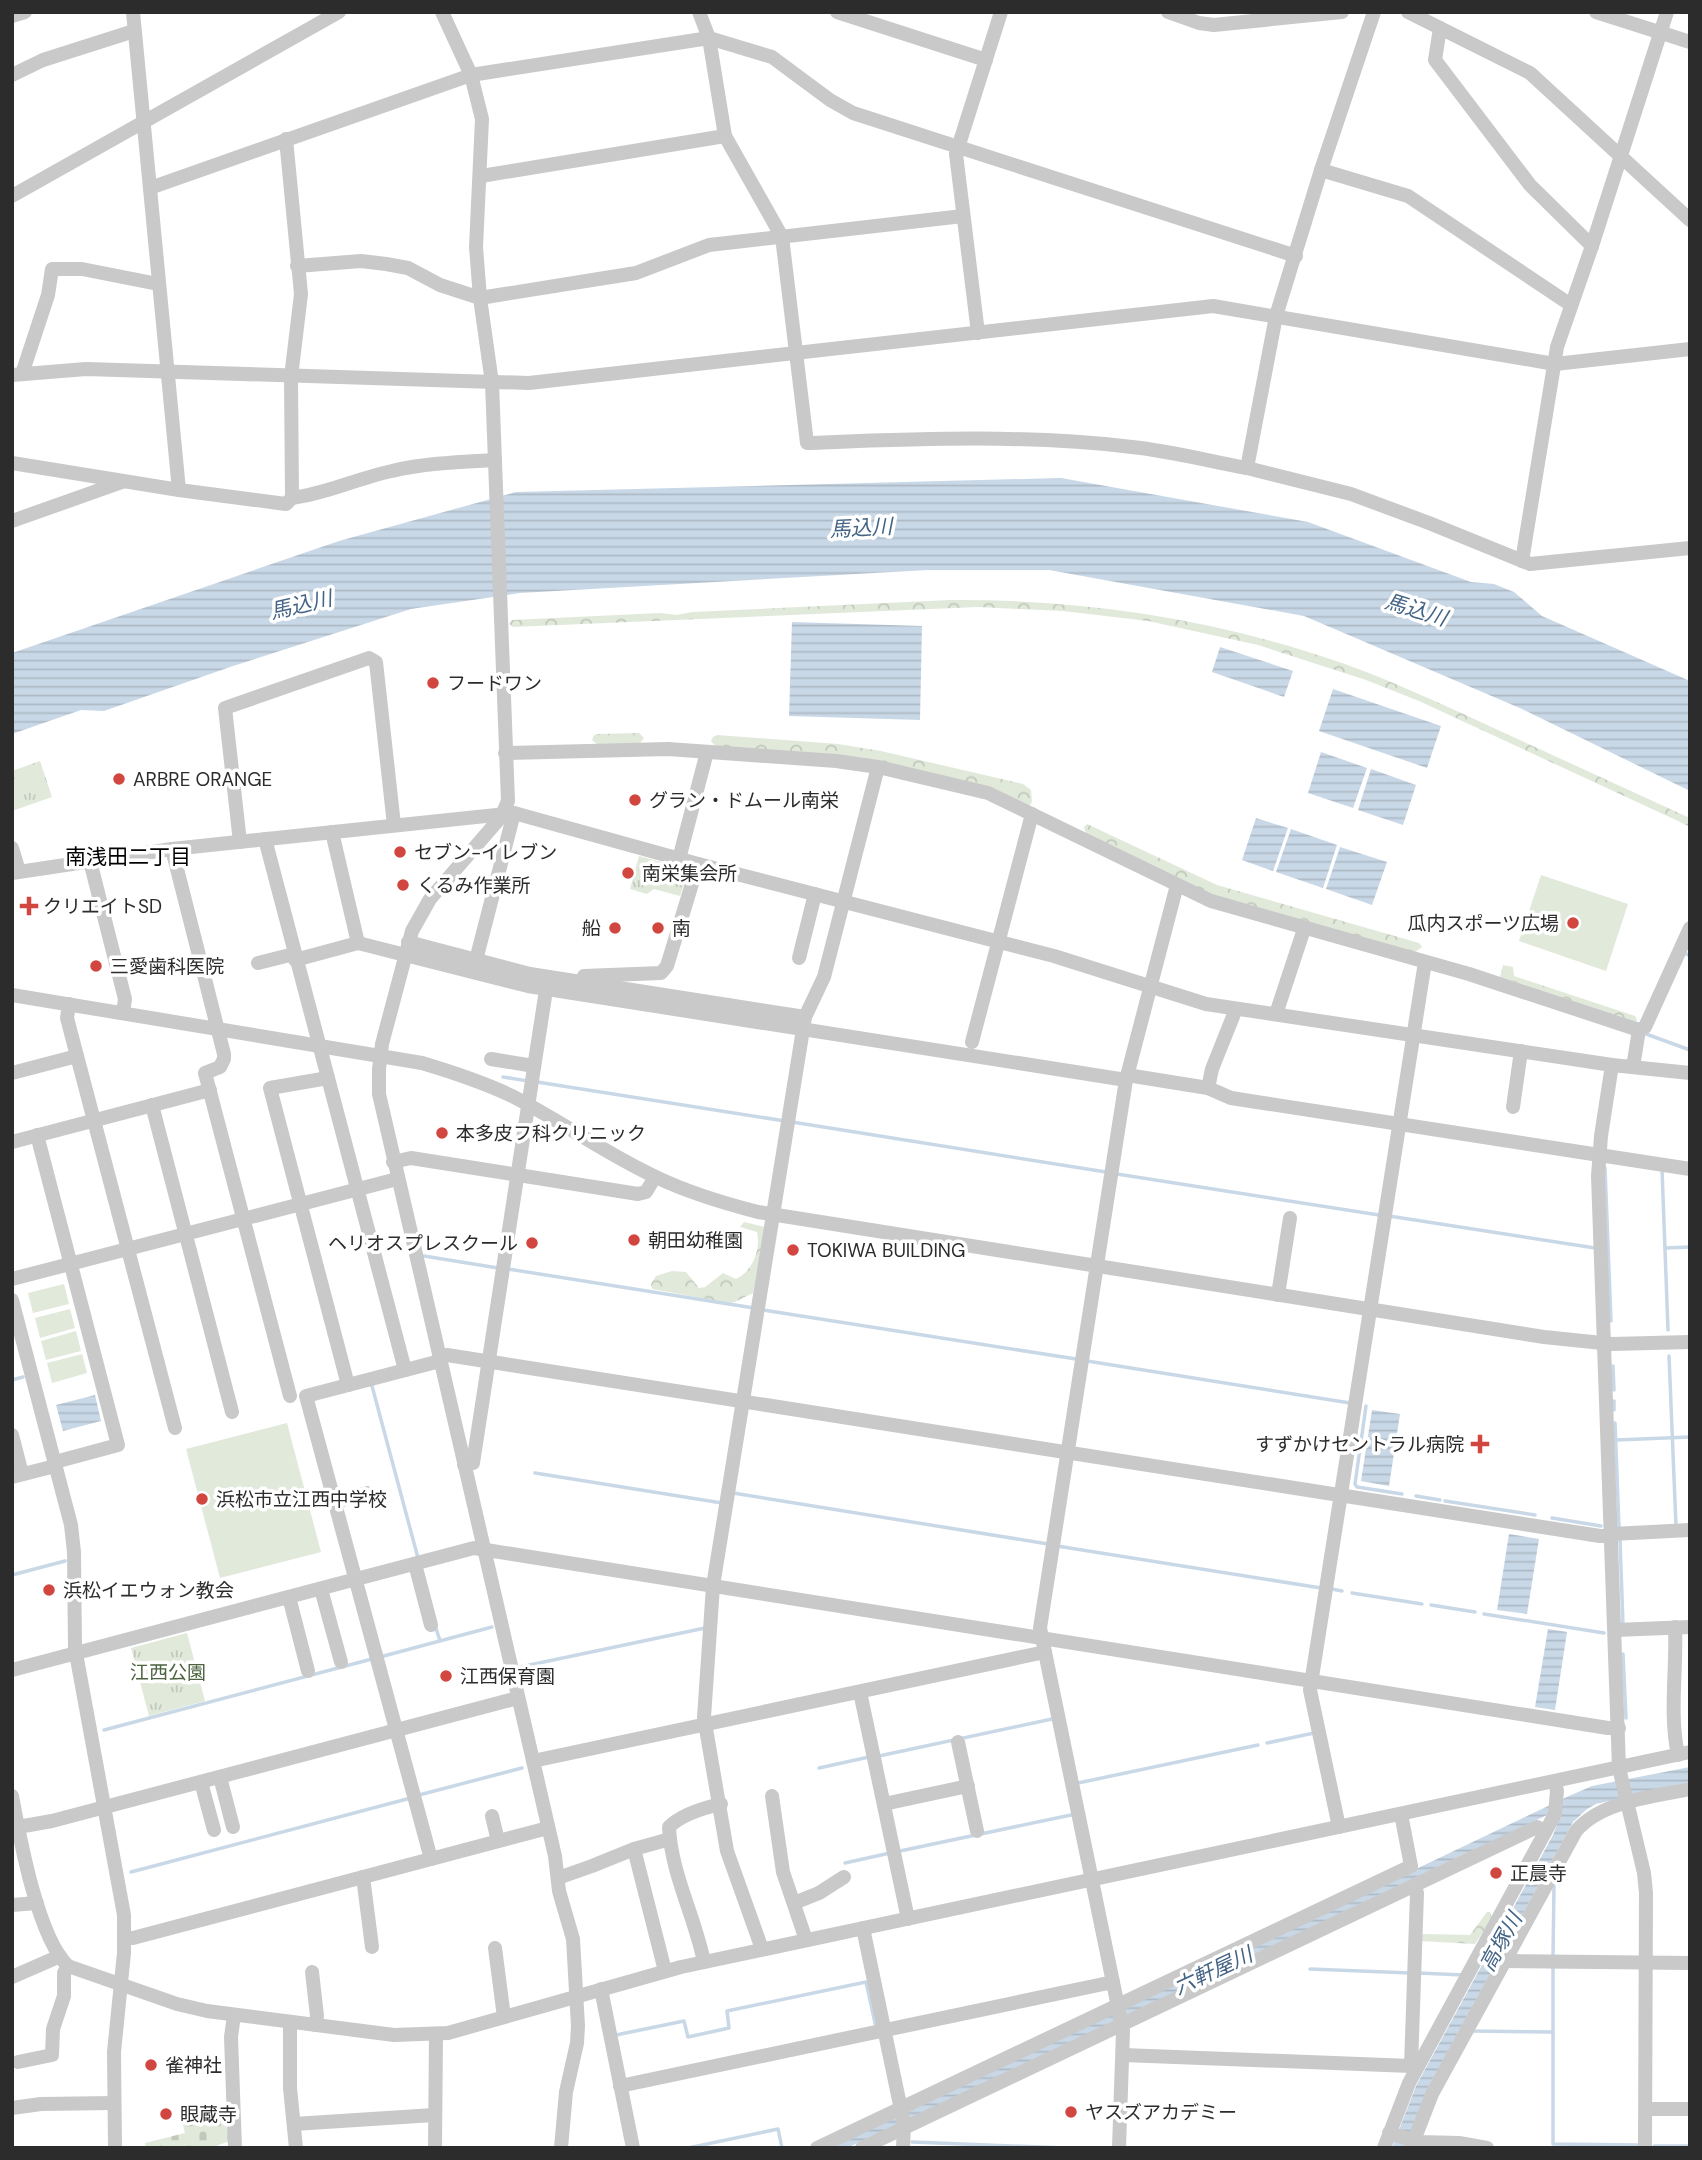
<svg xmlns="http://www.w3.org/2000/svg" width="1702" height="2160" font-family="'DM Sans','Noto Sans JP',sans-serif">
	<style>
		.green { fill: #e1e9db }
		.forest { fill: url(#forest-crowns) }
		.cemetery { fill: url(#cemetery-stones) }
		.park { fill: url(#park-tufts) }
		.water { fill: url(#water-rules) }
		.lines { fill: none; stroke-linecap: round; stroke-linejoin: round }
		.stream { stroke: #c9d8e7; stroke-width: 3.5 }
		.minor { stroke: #c9c9c9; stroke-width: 14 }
		.poi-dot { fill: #d24640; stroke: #fff; stroke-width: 2.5 }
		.labels { text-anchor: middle; stroke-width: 7; stroke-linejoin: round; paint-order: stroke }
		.poi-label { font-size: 19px; fill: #2c2c2c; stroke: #fff; text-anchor: start }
		.park-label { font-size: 19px; fill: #4c633f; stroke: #fff }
		.water-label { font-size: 21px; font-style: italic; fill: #446485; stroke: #fff }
		.neighbourhood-label { font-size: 21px; fill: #000; stroke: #fff }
	</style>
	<defs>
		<pattern id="forest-crowns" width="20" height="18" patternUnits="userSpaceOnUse" patternTransform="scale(1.75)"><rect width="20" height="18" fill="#e1e9db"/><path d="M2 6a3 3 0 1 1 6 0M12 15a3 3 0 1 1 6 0" fill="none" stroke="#c1c8bc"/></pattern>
		<pattern id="cemetery-stones" width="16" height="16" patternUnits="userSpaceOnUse" patternTransform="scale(1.75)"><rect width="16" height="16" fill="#e1e9db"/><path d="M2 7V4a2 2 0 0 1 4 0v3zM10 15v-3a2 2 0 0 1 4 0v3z" fill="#c1c8bc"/></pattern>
		<pattern id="park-tufts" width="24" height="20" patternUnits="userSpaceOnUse" patternTransform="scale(1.75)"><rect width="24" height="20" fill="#e1e9db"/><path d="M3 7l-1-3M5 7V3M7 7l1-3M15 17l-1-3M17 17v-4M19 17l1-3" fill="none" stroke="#c1c8bc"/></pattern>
		<pattern id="water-rules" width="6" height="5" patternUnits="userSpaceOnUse" patternTransform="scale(1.75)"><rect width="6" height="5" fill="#c9d8e7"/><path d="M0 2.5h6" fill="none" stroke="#adbac6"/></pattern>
	</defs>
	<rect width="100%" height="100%" fill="#fff"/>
	<g class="green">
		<path d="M 1541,875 L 1628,904 L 1606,971 L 1519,941 Z"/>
		<path d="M 64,1284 L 69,1304 L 33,1313 L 28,1293 Z"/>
		<path d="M 70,1309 L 75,1328 L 40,1338 L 35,1318 Z"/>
		<path d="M 76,1331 L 81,1351 L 46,1360 L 41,1341 Z"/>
		<path d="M 82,1354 L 87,1373 L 52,1383 L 47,1363 Z"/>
		<path d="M 287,1423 L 321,1552 L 220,1578 L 186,1449 Z"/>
	</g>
	<g class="forest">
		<path d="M 950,600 C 1084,599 1215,619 1342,663 C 1395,682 1446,706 1498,730 C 1559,758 1620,786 1681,814 L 1690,818 L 1690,831 L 1688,826 L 1678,821 L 1419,701 L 1366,680 L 1258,645 L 1148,621 L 1063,611 L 978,607 L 513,627 L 509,624 L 512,620 L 660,613 L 677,615 L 692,612 Z"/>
		<path d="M 639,733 L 644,738 L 639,744 L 598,745 L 592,740 L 594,735 L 598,734 Z"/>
		<path d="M 717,735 L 838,744 L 881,751 L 1023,784 L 1031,790 L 1032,802 L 1029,806 L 989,787 L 716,747 L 711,741 L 713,737 Z"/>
		<path d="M 1087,824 L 1217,885 L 1419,943 L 1422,947 L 1414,953 L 1213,896 L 1086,834 L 1084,827 Z"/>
		<path d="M 1503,965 L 1513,967 L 1514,976 L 1635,1016 L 1637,1020 L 1636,1022 L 1500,977 Z"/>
		<path d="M 744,1222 L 765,1227 L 753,1293 L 735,1302 L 729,1303 L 652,1289 L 651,1284 L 656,1276 L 672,1271 L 686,1272 L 699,1288 L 705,1287 L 723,1273 L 736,1279 C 753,1271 761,1249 757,1232 L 740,1227 Z"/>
		<path d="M 1487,1912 L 1490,1912 L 1492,1918 L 1475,1944 L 1420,1941 L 1420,1935 L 1423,1934 L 1470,1935 Z"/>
	</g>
	<path class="cemetery" d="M 203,2115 L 205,2123 L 232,2116 L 233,2140 L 210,2148 L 146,2148 L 145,2143 L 185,2133 L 182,2121 Z"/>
	<g class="park">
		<path d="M 40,761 L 52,797 L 12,811 L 12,771 Z"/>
		<path d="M 639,856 L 687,869 L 688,872 L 680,896 L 654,889 L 647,894 L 630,889 Z"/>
		<path d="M 187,1633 L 205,1701 L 149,1716 L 131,1648 Z"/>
	</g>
	<g class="water">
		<path d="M 1061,478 L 1308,522 L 1471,582 L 1494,584 L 1514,592 L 1542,616 L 1690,681 L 1690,791 L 1522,709 L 1304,616 L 1049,570 L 928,570 L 520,593 L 411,609 L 233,666 L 104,711 L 81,710 L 12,734 L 12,653 L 339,541 L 516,492 Z"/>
		<path d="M 792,622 L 922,626 L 920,720 L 789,716 Z"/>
		<path d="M 1220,647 L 1293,671 L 1284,697 L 1212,672 Z"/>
		<path d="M 1333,689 L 1441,726 L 1427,768 L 1319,731 Z"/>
		<path d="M 1321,752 L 1367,768 L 1353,808 L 1308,793 Z"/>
		<path d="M 1371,769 L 1416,785 L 1403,825 L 1358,810 Z"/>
		<path d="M 1256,818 L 1288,828 L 1273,871 L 1242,860 Z"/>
		<path d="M 1291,829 L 1337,845 L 1323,888 L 1276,872 Z"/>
		<path d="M 1340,847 L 1387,862 L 1372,905 L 1326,889 Z"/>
		<path d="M 95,1395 L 101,1421 L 63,1431 L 56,1405 Z"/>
		<path d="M 1372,1410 L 1400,1414 L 1389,1486 L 1361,1481 Z"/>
		<path d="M 1509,1534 L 1539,1539 L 1527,1614 L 1497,1610 Z"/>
		<path d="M 1548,1629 L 1567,1632 L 1555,1710 L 1535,1707 Z"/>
		<path d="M 1690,1767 L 1690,1782 L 1596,1804 L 1587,1809 L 1573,1822 L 1426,2091 L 1404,2148 L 1392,2148 L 1416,2086 L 1553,1835 L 1562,1812 L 1547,1815 L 847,2148 L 832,2148 L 1569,1796 L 1592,1786 Z"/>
	</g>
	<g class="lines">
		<g class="stream">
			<path d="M 1683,952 L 1690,956"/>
			<path d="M 1646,1034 L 1690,1050"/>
			<path d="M 503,1077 L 528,1081"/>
			<path d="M 537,1082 L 785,1121"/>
			<path d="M 792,1122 L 1106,1172"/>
			<path d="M 1605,1168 L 1611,1321"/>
			<path d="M 1662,1169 L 1668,1330"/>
			<path d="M 1117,1174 L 1379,1215"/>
			<path d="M 1389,1216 L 1595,1248"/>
			<path d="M 1665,1248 L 1690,1247"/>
			<path d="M 424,1256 L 498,1268"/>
			<path d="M 508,1269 L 754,1308"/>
			<path d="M 763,1310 L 1076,1359"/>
			<path d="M 1669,1356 L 1676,1526"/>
			<path d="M 1087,1361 L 1350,1403"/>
			<path d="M 1613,1366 L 1614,1390"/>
			<path d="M 12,1380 L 23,1377"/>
			<path d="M 372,1386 L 418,1558"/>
			<path d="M 1614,1401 L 1614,1410"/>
			<path d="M 1366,1406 L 1355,1484 L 1357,1487 L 1402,1494"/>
			<path d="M 1615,1423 L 1619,1527"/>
			<path d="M 1616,1440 L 1690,1437"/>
			<path d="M 535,1473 L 722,1503"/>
			<path d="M 733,1493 L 1048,1544"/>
			<path d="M 1416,1496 L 1440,1500"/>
			<path d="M 1445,1501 L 1535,1515"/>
			<path d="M 1552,1518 L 1601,1526"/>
			<path d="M 1620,1540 L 1623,1625"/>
			<path d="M 1057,1546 L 1321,1588"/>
			<path d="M 12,1575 L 65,1561"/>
			<path d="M 1332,1589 L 1342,1591"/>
			<path d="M 1352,1593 L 1422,1604"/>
			<path d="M 1431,1605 L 1475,1612"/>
			<path d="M 1484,1614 L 1604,1633"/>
			<path d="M 435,1625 L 440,1641"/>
			<path d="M 1623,1654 L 1626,1718"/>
			<path d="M 380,1657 L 492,1627"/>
			<path d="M 520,1667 L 705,1628"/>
			<path d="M 104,1730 L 372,1659"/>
			<path d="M 1267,1743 L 1314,1733"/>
			<path d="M 879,1756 L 1052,1719"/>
			<path d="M 819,1768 L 869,1757"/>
			<path d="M 1078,1783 L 1258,1745"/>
			<path d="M 419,1795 L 522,1768"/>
			<path d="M 900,1851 L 1071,1815"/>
			<path d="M 845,1863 L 890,1853"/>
			<path d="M 131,1872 L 407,1799"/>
			<path d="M 1553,1957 L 1554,1885"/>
			<path d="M 1310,1969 L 1410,1973"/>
			<path d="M 1419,1973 L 1463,1975"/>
			<path d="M 1472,2031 L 1553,2032 L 1553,2144 L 1638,2145"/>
			<path d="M 1553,2032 L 1553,1965"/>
			<path d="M 616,2035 L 684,2021 L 688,2037 L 729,2028 L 727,2011 L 866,1982 L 876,2027"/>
			<path d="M 912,2142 L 1066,2148"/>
			<path d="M 1654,2146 L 1690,2146"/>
			<path d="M 688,2148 L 778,2129 L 782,2148"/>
		</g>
		<g class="minor">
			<path d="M 133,12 L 179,490"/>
			<path d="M 442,12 L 471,75 L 482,119 L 476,247 L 480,298 L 492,383 L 508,801 L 501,817 L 430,899 L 412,931 L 382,1044 L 379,1069 L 379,1094 L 555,1856 L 559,1891 L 573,1939 L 578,2026 L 577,2043 L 566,2092 L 561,2148"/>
			<path d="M 699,12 L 709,38 L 725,136 L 782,237 L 807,443 C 915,439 1024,434 1132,447 C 1170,451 1209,461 1247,468 L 1276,316 L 1321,170 L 1374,12"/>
			<path d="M 837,12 L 986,60"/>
			<path d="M 1168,12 L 1199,23 L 1214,25 L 1342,12"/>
			<path d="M 1408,12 L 1530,73 L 1690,220"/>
			<path d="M 1596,12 L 1690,42"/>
			<path d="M 12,16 L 25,12"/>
			<path d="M 1440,28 L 1435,60 L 1530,185 L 1592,246"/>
			<path d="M 12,75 L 43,60 L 134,31"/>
			<path d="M 286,139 L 301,294 L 291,377 L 292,498"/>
			<path d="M 1321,170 L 1408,196 L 1571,305"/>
			<path d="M 481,176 L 725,136"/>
			<path d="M 150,188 L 471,75 L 709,38 L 772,57 L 830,100 L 853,113 L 1296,256"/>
			<path d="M 12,196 L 339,12"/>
			<path d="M 297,266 L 361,261 L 386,264 L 408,268 L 440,285 L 480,298 L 636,273 L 709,245 L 963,216"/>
			<path d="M 978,333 L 956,154 L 1001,12"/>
			<path d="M 22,374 L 48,295 L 52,269 L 82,269 L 158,284"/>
			<path d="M 12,375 L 86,369 L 529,383 L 1213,306 L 1555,364 L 1690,349"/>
			<path d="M 12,463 L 179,490 L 286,504 L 292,498 C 326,494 358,478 392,471 C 426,463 460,462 495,460"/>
			<path d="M 1247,468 L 1351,494 L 1429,523 L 1530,564 L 1690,548"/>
			<path d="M 12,521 L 122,482"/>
			<path d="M 1522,561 L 1557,347 L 1592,246 L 1667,12"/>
			<path d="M 505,753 L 668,749 L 836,761 L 878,767 L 988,793 L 1211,901 L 1469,974 L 1639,1030"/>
			<path d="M 265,839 L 405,1370"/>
			<path d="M 240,842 L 225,708 L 369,658 L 376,662 L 394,825"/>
			<path d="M 12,848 L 19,871"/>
			<path d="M 172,849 L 224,1054 L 224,1059 L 220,1067 L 205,1073 L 290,1396"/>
			<path d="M 679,859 L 707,752"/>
			<path d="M 90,861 L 125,999 L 123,1013"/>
			<path d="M 12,873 L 172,849 L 514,813 L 698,864 L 1054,956 L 1206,1004 L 1612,1065 L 1690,1073"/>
			<path d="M 408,942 L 530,974 L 805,1017"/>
			<path d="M 358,943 L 528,986 L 1126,1080"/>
			<path d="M 799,958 L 815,894"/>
			<path d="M 295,960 L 358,943 L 332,832"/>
			<path d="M 476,960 L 514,813"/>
			<path d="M 258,963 L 294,954"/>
			<path d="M 584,976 L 661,973 L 667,966 L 698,864"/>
			<path d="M 12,995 L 422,1063 C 452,1072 483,1082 512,1096 C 561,1121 606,1154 656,1177 C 689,1193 723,1203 758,1212 L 1544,1337 L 1612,1344 L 1690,1342"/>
			<path d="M 69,1004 L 67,1018 L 175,1428"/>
			<path d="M 1276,1014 L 1304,929"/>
			<path d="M 972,1042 L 1032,814"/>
			<path d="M 491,1059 L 534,1066"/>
			<path d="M 1612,1065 L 1601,1136 L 1598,1176 L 1619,1768 L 1644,1873 L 1646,1893 L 1645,2148"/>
			<path d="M 1633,1067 L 1639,1030 L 1645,1027 L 1690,928"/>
			<path d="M 12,1073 L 77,1056"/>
			<path d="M 1127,1075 L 1208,1088 L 1231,1098 L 1690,1169"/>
			<path d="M 328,1078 L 270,1088 L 348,1385"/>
			<path d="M 1208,1088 L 1212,1069 L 1236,1009"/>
			<path d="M 152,1105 L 232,1412"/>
			<path d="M 1513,1107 L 1521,1051"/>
			<path d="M 37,1135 L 118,1445 L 55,1462"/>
			<path d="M 12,1142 L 210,1090"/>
			<path d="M 393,1162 L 411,1158 L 638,1194 L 646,1192 L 655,1177"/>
			<path d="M 12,1279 L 397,1179"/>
			<path d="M 1278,1295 L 1290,1218"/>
			<path d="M 12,1300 L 71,1525 L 74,1552 L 75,1648 L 124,1915 L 124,1953 L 114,2052 L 115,2148"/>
			<path d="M 439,1357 L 447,1355 L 1600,1536 L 1612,1536"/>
			<path d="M 12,1435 L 22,1474"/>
			<path d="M 464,1465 L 473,1463 L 548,977"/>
			<path d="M 12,1477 L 55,1466"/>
			<path d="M 335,1502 L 367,1493"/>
			<path d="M 1612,1534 L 1690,1530"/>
			<path d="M 415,1564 L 431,1625"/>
			<path d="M 321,1589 L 341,1662"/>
			<path d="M 289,1597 L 308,1671"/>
			<path d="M 1675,1627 C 1677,1669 1669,1713 1678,1755"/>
			<path d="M 1615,1630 L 1690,1627"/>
			<path d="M 12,1670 L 474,1548 L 1608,1728 L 1619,1728"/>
			<path d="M 860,1692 L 908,1919"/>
			<path d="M 958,1742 L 977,1831"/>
			<path d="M 533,1761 L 1045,1652"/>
			<path d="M 220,1777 L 233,1827"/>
			<path d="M 201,1782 L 214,1830"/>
			<path d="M 12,1796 C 20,1839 38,1938 68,1966 L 177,2004 L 207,2011 L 394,2035 L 448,2033 L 681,1967 L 1690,1752"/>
			<path d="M 772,1796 L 783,1872 L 806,1940"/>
			<path d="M 884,1804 L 968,1786"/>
			<path d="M 492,1816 L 498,1841"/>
			<path d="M 1339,1827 L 1310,1690 L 1425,962"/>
			<path d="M 12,1828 L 52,1821 L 518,1698"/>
			<path d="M 634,1849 L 665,1971"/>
			<path d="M 431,1859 L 306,1396 L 440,1361"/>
			<path d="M 363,1877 L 372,1947"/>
			<path d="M 558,1878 L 592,1866 L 634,1849 L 670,1839"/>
			<path d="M 794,1903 L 819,1893 L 844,1877"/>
			<path d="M 12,1905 L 37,1903"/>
			<path d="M 863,1928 L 904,2124 L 903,2148"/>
			<path d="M 125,1938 L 133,1938 L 548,1828"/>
			<path d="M 495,1948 L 504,2017"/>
			<path d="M 762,1949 L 727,1851 L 704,1717 L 713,1586 L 805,1017 L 824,977 L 878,767"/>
			<path d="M 1504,1961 L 1690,1963"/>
			<path d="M 704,1962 C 695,1917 671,1873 669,1827 C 682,1814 703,1808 721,1804"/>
			<path d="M 312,1972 L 317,2016 L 315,2025"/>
			<path d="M 12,1977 L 60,1956"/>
			<path d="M 601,1989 L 633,2148"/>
			<path d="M 234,2015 L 231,2037 L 235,2148"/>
			<path d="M 290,2022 L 290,2088 L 296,2148"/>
			<path d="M 1123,2055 L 1411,2066 L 1416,2069"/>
			<path d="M 18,2062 L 52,2055 L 53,2029 L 64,1996 L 64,1973 L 68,1966"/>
			<path d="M 1411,2066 L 1417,1893 L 1414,1886"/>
			<path d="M 620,2086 L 1113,1982"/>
			<path d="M 12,2108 L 41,2104 L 114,2103"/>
			<path d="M 1646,2109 L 1690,2109"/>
			<path d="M 294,2124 L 434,2115"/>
			<path d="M 1389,2133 L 1419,2142 L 1459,2143 L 1487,2148"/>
			<path d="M 435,2148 L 436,2034"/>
			<path d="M 817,2148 L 1411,1866 L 1401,1814"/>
			<path d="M 862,2148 L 1537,1827 L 1545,1832"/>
			<path d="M 1119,2148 L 1123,2031 L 1040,1628 L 1126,1080 L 1177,885"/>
			<path d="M 1384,2148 L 1409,2083 L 1555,1814 L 1557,1791 L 1555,1781"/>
			<path d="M 1411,2148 L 1432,2094 L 1576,1831 C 1602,1801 1652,1797 1690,1789"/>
		</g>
	</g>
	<g class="poi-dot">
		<circle cx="433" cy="683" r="7"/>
		<circle cx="119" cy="779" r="7"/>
		<circle cx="635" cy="800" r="7"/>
		<circle cx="400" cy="852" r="7"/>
		<circle cx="628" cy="873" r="7"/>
		<circle cx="403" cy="885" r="7"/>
		<path d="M25.5 895.5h7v7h7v7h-7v7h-7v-7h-7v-7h7z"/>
		<circle cx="1573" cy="923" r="7"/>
		<circle cx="615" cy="928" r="7"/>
		<circle cx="658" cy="928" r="7"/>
		<circle cx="96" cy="966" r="7"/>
		<circle cx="442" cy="1133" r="7"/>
		<circle cx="634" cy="1240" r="7"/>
		<circle cx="532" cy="1243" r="7"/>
		<circle cx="793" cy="1250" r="7"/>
		<path d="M1476.5 1433.5h7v7h7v7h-7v7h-7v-7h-7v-7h7z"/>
		<circle cx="202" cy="1499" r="7"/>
		<circle cx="49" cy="1590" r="7"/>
		<circle cx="446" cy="1676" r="7"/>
		<circle cx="1496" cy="1873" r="7"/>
		<circle cx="151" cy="2065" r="7"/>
		<circle cx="1071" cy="2112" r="7"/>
		<circle cx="166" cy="2114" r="7"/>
	</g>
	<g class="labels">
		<g class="poi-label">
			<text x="447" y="690">フードワン</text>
			<text x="133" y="786">ARBRE ORANGE</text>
			<text x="649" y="807">グラン・ドムール南栄</text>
			<text x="414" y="859">セブン-イレブン</text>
			<text x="642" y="880">南栄集会所</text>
			<text x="417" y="892">くるみ作業所</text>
			<text x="43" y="913">クリエイトSD</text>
			<text x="1559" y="930" text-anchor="end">瓜内スポーツ広場</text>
			<text x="601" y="935" text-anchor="end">船</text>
			<text x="672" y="935">南</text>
			<text x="110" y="973">三愛歯科医院</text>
			<text x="456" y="1140">本多皮フ科クリニック</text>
			<text x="648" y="1247">朝田幼稚園</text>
			<text x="518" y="1250" text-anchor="end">ヘリオスプレスクール</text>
			<text x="807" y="1257">TOKIWA BUILDING</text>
			<text x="1464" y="1451" text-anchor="end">すずかけセントラル病院</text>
			<text x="216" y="1506">浜松市立江西中学校</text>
			<text x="63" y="1597">浜松イエウォン教会</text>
			<text x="460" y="1683">江西保育園</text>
			<text x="1510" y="1880">正晨寺</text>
			<text x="165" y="2072">雀神社</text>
			<text x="1085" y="2119">ヤスズアカデミー</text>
			<text x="180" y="2121">眼蔵寺</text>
		</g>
		<g class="park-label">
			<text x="168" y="1679">江西公園</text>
		</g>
		<g class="water-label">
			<text transform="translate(861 528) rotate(-3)" y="7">馬込川</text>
			<text transform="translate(301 605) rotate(-13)" y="7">馬込川</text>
			<text transform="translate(1416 610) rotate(17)" y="7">馬込川</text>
			<text transform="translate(1501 1942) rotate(-61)" y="7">高塚川</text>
			<text transform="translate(1213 1971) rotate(-25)" y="7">六軒屋川</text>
		</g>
		<g class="neighbourhood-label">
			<text x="128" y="864">南浅田二丁目</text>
		</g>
	</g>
	<rect width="1702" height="2160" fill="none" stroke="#2c2c2c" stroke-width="28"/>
</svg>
